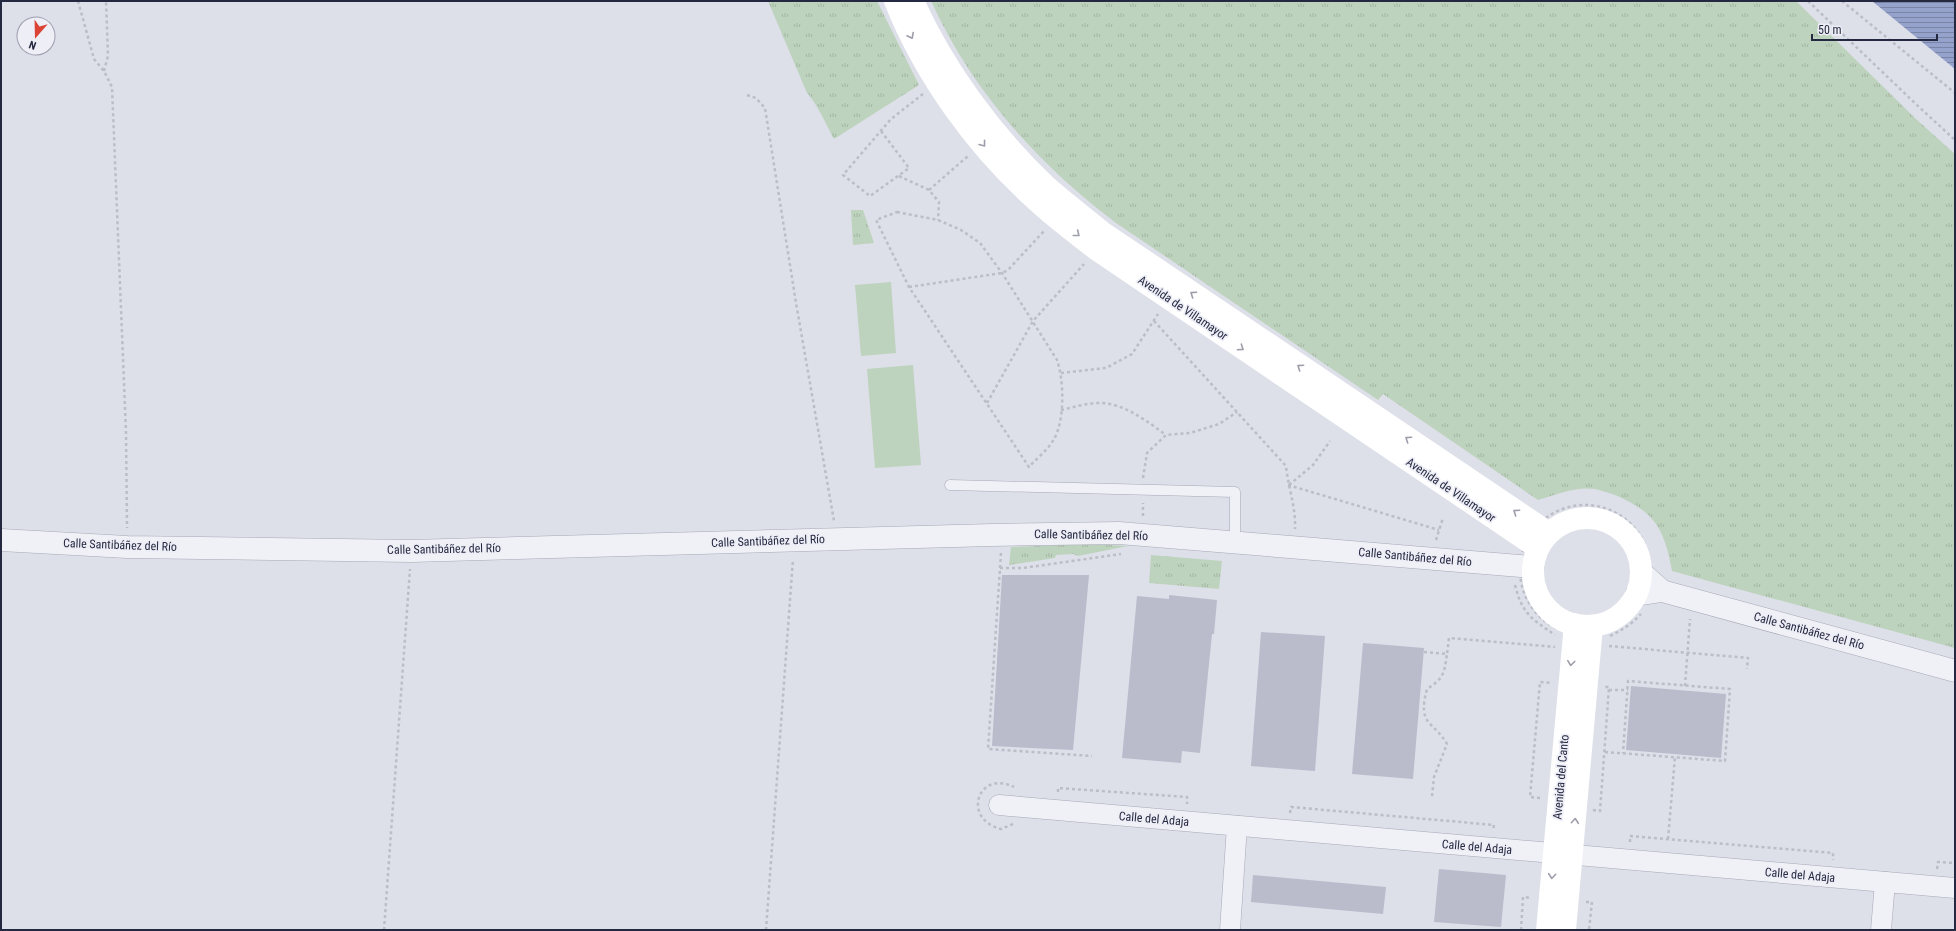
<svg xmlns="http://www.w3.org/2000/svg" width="1956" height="931" font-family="'Roboto Condensed',sans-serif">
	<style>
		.grass { fill: url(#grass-tufts) }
		.pitch { fill: #bed3bd }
		.water { fill: url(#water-rules) }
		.building { fill: #babccc }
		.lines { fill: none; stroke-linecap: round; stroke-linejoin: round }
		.service-casing { stroke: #a6a8b7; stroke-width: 11 }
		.minor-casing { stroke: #a6a8b7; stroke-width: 21 }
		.tertiary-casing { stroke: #a6a8b7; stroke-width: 23 }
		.path { stroke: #bbbdc7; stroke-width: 2.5; stroke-dasharray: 3 3; stroke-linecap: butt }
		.service { stroke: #f0f1f6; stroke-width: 10 }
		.minor { stroke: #f0f1f6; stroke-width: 20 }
		.tertiary { stroke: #f0f1f6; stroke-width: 22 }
		.secondary { stroke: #fff; stroke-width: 22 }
		.oneway { stroke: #9d9eaa }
		.labels { text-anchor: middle; stroke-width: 3.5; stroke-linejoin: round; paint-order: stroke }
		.street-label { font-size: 12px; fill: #252841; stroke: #edeef6 }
	</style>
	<defs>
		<pattern id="grass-tufts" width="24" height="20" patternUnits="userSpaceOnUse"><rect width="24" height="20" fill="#bed3bd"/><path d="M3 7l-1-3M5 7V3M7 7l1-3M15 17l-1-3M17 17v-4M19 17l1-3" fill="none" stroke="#a3b5a4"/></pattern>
		<pattern id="water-rules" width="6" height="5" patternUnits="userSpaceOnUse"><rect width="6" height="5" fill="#94a2cc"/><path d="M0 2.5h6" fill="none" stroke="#7984a7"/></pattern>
	</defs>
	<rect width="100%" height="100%" fill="#dddfe9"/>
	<g class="grass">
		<path d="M 768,1 L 877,1 L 919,85 L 834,139 C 827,126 816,102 807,93 Z"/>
		<path d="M 931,1 L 1796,1 L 1916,119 L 1955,154 L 1955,648 L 1672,571 C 1669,554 1664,532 1652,519 C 1639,504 1614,493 1595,489 C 1576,486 1555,495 1538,500 L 1383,394 L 1378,400 L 1116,223 C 1038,164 972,91 931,1 Z"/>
		<path d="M 851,210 L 863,210 L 874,243 L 853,245 Z"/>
		<path d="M 1092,544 L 1128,546 L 1078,556 L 1073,554 L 1056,555 L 1055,558 L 1009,565 L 1011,547 Z"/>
		<path d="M 1151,555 L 1222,561 L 1219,589 L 1149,583 Z"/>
	</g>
	<g class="pitch">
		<path d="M 891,282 L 896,353 L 861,356 L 855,285 Z"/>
		<path d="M 913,365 L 921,465 L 875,468 L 867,369 Z"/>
	</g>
	<path class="water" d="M 1872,1 L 1955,1 L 1955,69 Z"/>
	<g class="building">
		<path d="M 1002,575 L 1089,575 L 1073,750 L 992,746 Z"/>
		<path d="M 1169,595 L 1217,600 L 1214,634 L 1212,634 L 1200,753 L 1182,751 L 1181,763 L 1122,758 L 1137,596 L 1169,599 Z"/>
		<path d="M 1261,632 L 1325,636 L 1315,771 L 1251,766 Z"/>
		<path d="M 1363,643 L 1424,648 L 1413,779 L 1352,774 Z"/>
		<path d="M 1631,686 L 1726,694 L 1721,758 L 1626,750 Z"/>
		<path d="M 1439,869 L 1506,875 L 1501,927 L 1434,922 Z"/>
		<path d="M 1253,875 L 1386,887 L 1383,914 L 1251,902 Z"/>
	</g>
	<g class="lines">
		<defs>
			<path id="service" d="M 950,485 L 1235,492 L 1235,543"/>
			<g id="minor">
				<path d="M 999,805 L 1955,888"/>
				<path d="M 1230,930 L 1237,826"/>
				<path d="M 1881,930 L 1885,882"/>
			</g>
			<g id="tertiary">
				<path d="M 1,540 L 127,547 L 411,551 L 992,535 L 1119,533 L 1533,567"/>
				<path d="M 1642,573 L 1662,591"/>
				<path d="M 1636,595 L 1662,591 L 1955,671"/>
			</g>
		</defs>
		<use href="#service" class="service-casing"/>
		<use href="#minor" class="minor-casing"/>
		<use href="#tertiary" class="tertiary-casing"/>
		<g class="path">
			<path d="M 78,1 L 94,59 L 104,71 L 112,87 L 126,432 L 127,528"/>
			<path d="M 1808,1 L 1919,107 L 1955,140"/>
			<path d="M 1842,1 L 1955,93"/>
			<path d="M 104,71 L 108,56 L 106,1"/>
			<path d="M 747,95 L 756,98 L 765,108 L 796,303 L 834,521"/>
			<path d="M 881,131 L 909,168 L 870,196 L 843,175 L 891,119 L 923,94"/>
			<path d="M 899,176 L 929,190 L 939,202 L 938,220"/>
			<path d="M 929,190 L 968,156"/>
			<path d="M 897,212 L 938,220 L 961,230 L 980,243 L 1002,273 L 1057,360 C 1064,380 1065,420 1054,439 C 1048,450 1037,458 1029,467 L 909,287 L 876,220 Z"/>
			<path d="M 909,287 L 1002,273 L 1008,270 L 1044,231"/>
			<path d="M 1154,321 L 1286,466 C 1288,487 1296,507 1295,529"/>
			<path d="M 1061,373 L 1106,368 L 1132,354 L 1158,314"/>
			<path d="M 987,403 L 1033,321 L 1084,264"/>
			<path d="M 1061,410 C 1074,407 1087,403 1100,403 C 1124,403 1148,422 1166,435"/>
			<path d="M 1143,478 L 1147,453 L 1166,435 L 1190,433 L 1219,424 L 1237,412"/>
			<path d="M 1288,485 L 1439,530"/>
			<path d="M 1289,485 L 1313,465 L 1330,441"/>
			<circle cx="1585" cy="570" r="65"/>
			<path d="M 1143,516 L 1143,503"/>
			<path d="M 1436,540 L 1443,518"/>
			<path d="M 1001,553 L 988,749 L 1092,756"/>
			<path d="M 1000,568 L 1023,568 L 1121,554"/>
			<path d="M 1515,585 C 1522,614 1532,619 1555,635"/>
			<path d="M 1610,636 C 1622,630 1632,624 1641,614"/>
			<path d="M 1609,646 L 1748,658 L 1747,669"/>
			<path d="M 1424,652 L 1447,654 L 1449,638 L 1555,647"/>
			<path d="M 1685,686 L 1690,619"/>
			<path d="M 1609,690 L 1628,690"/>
			<path d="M 1605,752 L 1725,761 L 1730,689 L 1628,681 L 1623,753"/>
			<path d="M 1058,792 L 1058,788 L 1187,797 L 1187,804"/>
			<path d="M 1432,796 L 1434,777 L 1447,744 C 1433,720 1417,726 1427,689 C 1444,678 1444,674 1447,654"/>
			<path d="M 1540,798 L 1530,797 L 1540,682 L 1552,683"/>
			<path d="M 1593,810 L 1600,811 L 1609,687 L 1605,687"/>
			<path d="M 1290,813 L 1291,807 L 1494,825 L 1493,830"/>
			<path d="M 1013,824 L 1001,829 C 961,819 978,769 1014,787"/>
			<path d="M 1668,839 L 1675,757"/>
			<path d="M 1630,842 L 1630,836 L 1833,853 L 1833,860"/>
			<path d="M 1937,869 L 1938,862 L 1955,863"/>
			<path d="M 1586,902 L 1592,902 L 1589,930"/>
			<path d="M 384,930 L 410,569"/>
			<path d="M 766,930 L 793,559"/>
			<path d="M 1521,930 L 1523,897 L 1531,898"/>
		</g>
		<use href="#service" class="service"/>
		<use href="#minor" class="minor"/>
		<use href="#tertiary" class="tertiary"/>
		<g class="secondary">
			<path d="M 895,1 C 925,76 977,148 1038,202 C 1056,219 1077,234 1097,250 L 1538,548"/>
			<path d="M 913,1 C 944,69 991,134 1046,186 C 1064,202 1084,217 1102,232 L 1549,533"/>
			<circle cx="1587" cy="572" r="54"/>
			<path d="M 1547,930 L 1574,635 L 1574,624"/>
			<path d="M 1565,930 L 1592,626"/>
		</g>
	</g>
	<defs><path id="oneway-chevron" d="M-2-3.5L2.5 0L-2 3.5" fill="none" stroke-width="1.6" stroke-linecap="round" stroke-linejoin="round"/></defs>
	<g class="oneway">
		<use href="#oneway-chevron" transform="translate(911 36) rotate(63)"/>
		<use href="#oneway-chevron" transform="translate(983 144) rotate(52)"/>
		<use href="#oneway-chevron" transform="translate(1077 234) rotate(39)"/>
		<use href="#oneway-chevron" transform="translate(1193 294) rotate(-146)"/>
		<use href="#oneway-chevron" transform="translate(1241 348) rotate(34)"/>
		<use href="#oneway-chevron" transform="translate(1300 367) rotate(-146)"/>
		<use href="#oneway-chevron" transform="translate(1408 439) rotate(-146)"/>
		<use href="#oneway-chevron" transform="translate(1516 512) rotate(-146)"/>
		<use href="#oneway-chevron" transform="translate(1571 663) rotate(97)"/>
		<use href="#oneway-chevron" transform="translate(1575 821) rotate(-85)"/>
		<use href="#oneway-chevron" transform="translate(1552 876) rotate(95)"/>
	</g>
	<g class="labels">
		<g class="street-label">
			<text transform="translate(1183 308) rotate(34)" y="4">Avenida de Villamayor</text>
			<text transform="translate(1451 490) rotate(34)" y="4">Avenida de Villamayor</text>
			<text transform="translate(1091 535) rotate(1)" y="4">Calle Santibáñez del Río</text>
			<text transform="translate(768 541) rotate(-2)" y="4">Calle Santibáñez del Río</text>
			<text transform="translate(120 545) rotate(2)" y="4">Calle Santibáñez del Río</text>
			<text transform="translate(444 549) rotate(-1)" y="4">Calle Santibáñez del Río</text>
			<text transform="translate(1415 557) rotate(5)" y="4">Calle Santibáñez del Río</text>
			<text transform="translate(1809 631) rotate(15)" y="4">Calle Santibáñez del Río</text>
			<text transform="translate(1561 777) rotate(-85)" y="4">Avenida del Canto</text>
			<text transform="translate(1154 819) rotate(5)" y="4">Calle del Adaja</text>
			<text transform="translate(1477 847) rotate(5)" y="4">Calle del Adaja</text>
			<text transform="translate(1800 875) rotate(5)" y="4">Calle del Adaja</text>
		</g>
	</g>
	<rect width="1956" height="931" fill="none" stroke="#252841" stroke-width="4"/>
	<g transform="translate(36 36) rotate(200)"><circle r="19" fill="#edeef6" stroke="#9d9fae"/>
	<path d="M0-3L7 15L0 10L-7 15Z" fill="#db4435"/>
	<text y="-6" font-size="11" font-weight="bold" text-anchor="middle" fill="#252841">N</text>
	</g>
	<path d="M1812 34v6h125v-6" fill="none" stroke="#252841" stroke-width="2"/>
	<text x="1818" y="34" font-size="12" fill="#252841" stroke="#edeef6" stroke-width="3" paint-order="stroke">50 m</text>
</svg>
